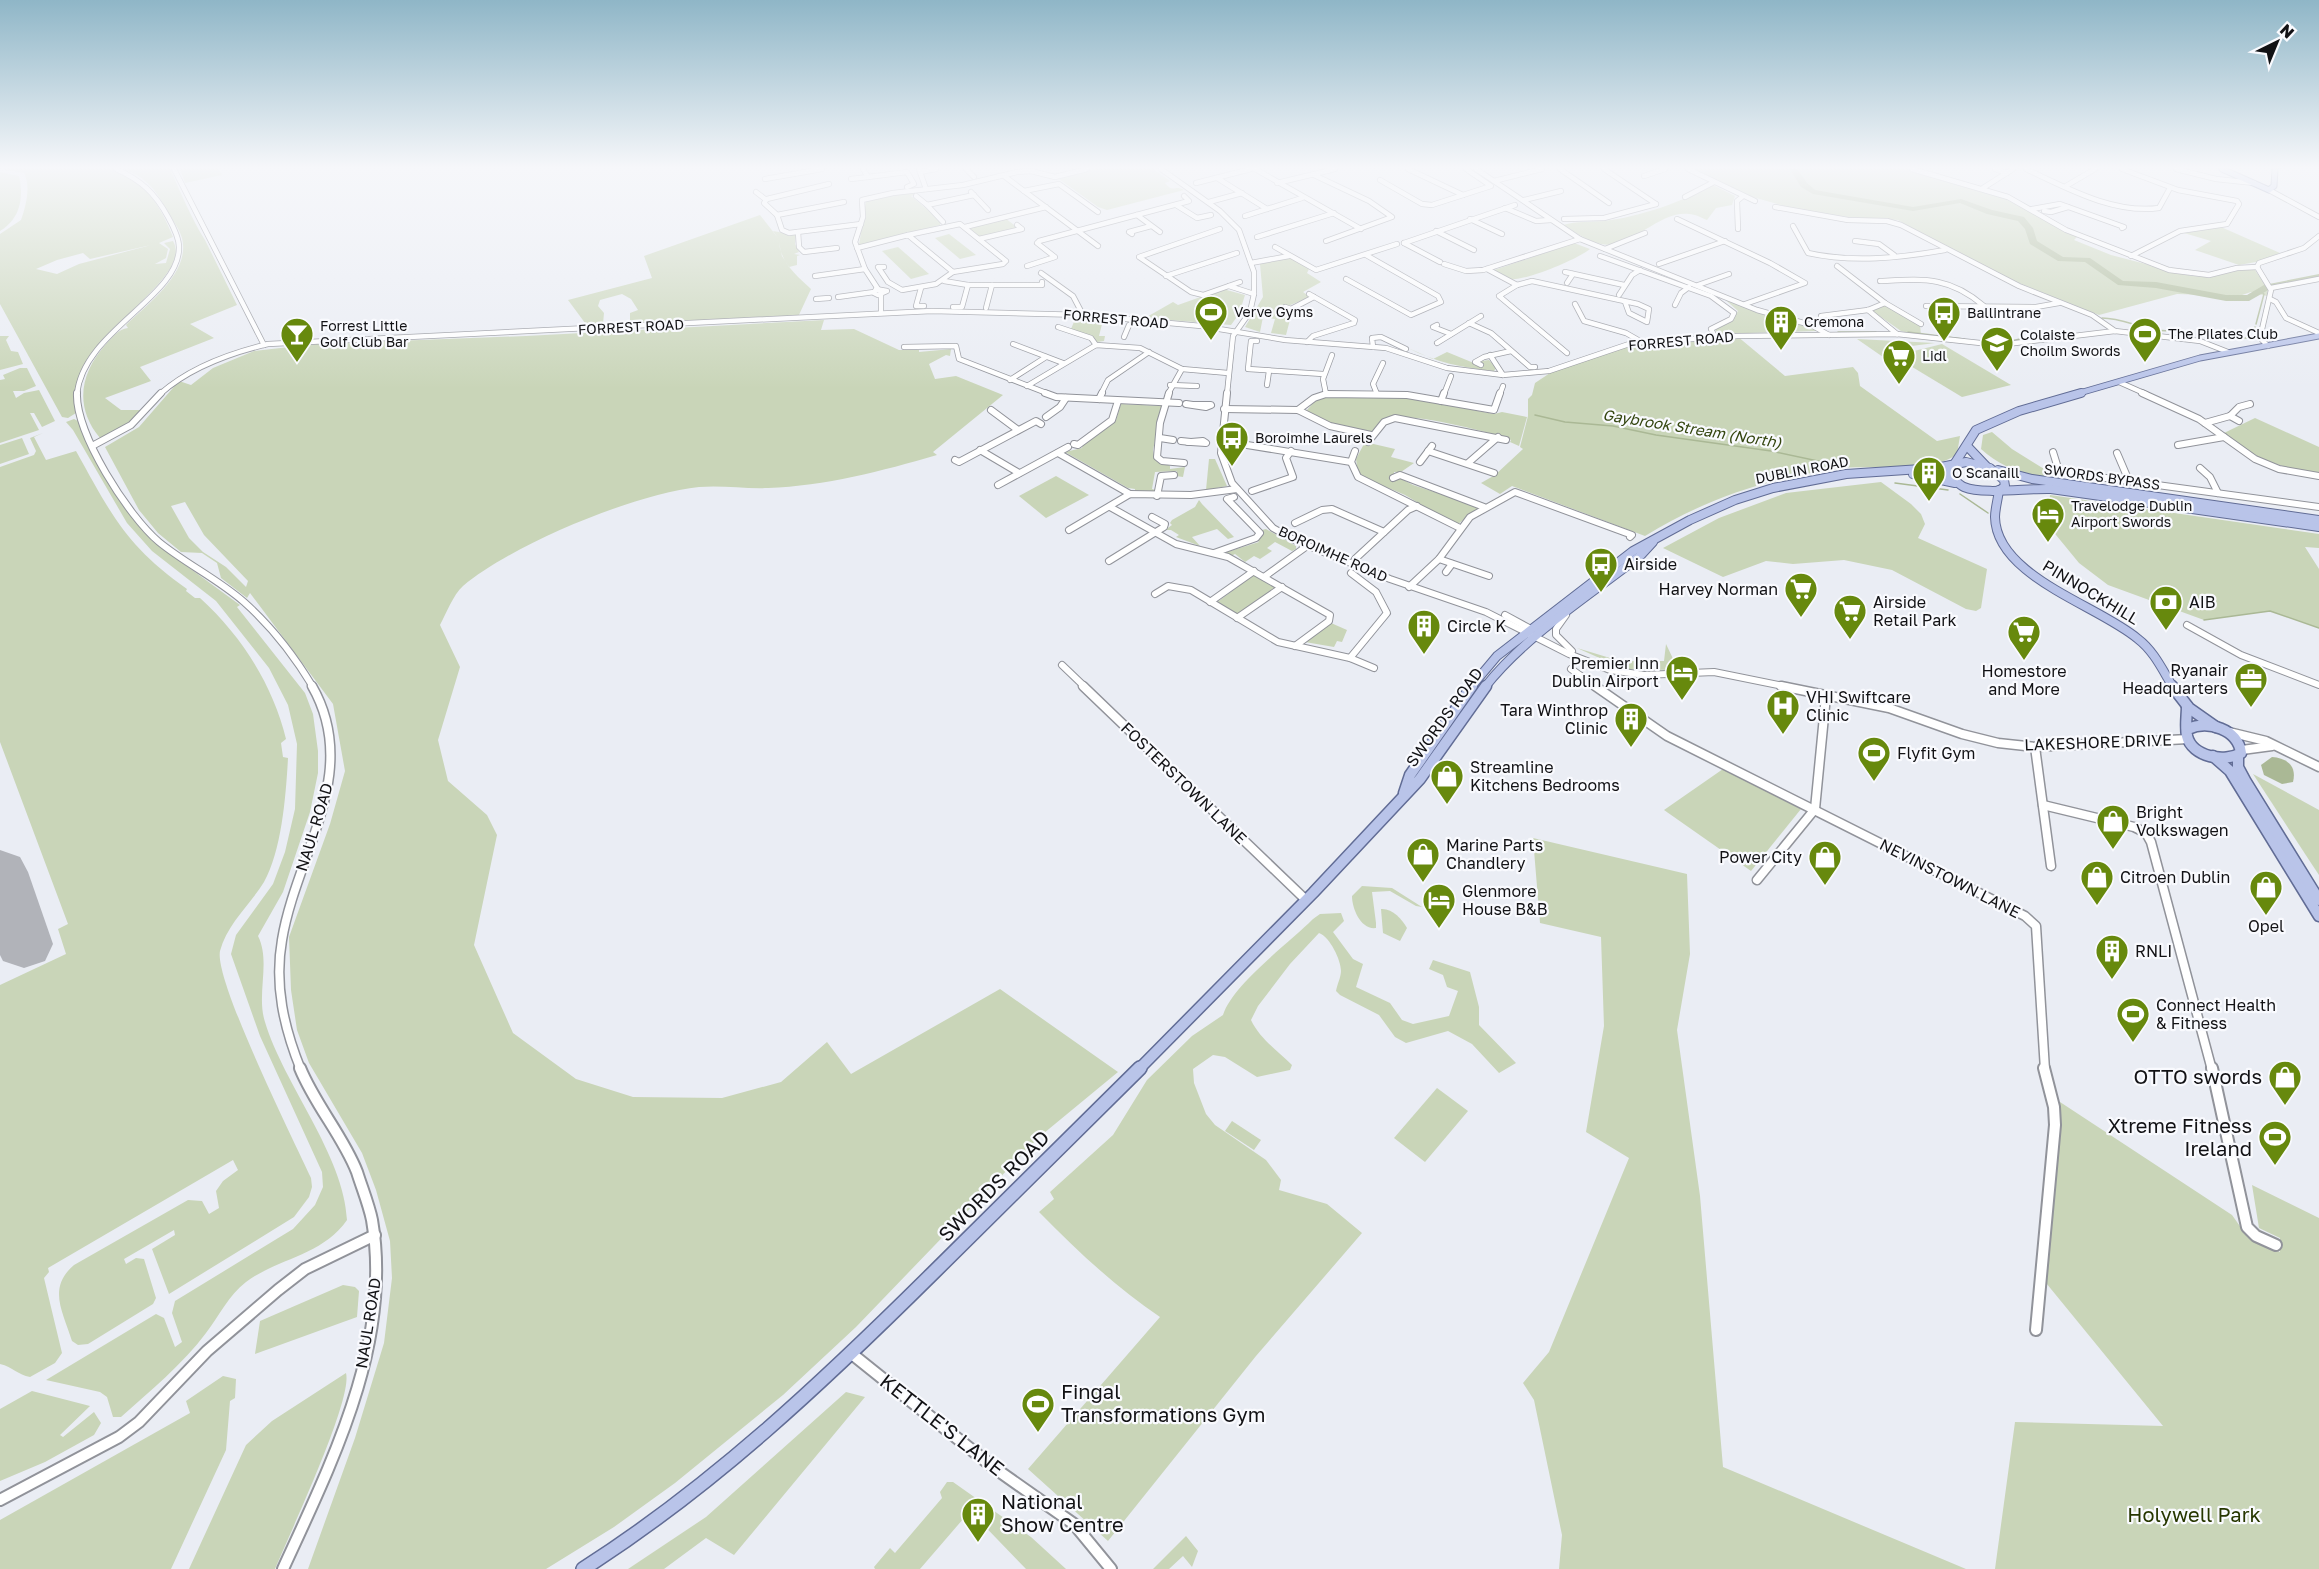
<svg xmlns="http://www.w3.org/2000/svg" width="2319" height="1569" font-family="'Golos Text',sans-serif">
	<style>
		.green { fill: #c9d5b8; fill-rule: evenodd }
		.water { fill: #aab895 }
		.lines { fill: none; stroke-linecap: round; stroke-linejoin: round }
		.stream { stroke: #aab895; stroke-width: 1.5 }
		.river { fill: #aab895; fill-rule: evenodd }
		.taxiway { fill: #b1b3b9; fill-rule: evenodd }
		.runway { fill: #b1b3b9; fill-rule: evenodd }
		.minor-far3-casing { stroke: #91939a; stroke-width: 6 }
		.minor-far2-casing { stroke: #91939a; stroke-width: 8 }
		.minor-far1-casing { stroke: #91939a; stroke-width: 11 }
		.minor-casing { stroke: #91939a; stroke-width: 14 }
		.major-far3-casing { stroke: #616c95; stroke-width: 7 }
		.major-far2-casing { stroke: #616c95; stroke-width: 10 }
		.major-far1-casing { stroke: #616c95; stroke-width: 13 }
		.major-casing { stroke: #616c95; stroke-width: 16 }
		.minor-far3 { stroke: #fff; stroke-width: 4.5 }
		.minor-far2 { stroke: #fff; stroke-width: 6 }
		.minor-far1 { stroke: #fff; stroke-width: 8 }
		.minor { stroke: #fff; stroke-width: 10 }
		.major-far3 { stroke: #b9c4e9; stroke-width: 5 }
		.major-far2 { stroke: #b9c4e9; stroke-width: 8 }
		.major-far1 { stroke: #b9c4e9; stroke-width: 10 }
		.major { stroke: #b9c4e9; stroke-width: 13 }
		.labels { text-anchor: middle; stroke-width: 4.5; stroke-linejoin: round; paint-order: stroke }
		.far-poi-label { font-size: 14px; fill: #121215; stroke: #f9fafe; text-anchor: start }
		.far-street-label { font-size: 14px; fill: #121215; stroke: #f9fafe }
		.far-water-label { font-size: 15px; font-style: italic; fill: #344610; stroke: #f9fafe }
		.poi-label { font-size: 16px; fill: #121215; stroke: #f9fafe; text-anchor: start }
		.street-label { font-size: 16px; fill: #121215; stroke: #f9fafe }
		.near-poi-label { font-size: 20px; fill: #121215; stroke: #f9fafe; text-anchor: end }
		.near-street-label { font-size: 20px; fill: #121215; stroke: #f9fafe }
		.near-park-label { font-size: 20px; fill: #273700; stroke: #f9fafe }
	</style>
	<rect width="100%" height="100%" fill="#eaedf4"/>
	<g class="green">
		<path d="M 0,169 L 112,169 C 144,180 161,206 173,237 L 159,243 L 168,249 L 166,258 L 155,264 L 166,263 L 170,249 L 164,243 L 173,241 C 197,282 60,341 76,413 L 68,418 L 62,417 L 0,304 L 0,234 L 21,220 C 26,206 31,186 24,173 ZM 151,245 L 79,264 L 57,274 L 36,269 L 57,260 L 83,253 L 90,259 Z"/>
		<path d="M 123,169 L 170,169 C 181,193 192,220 205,240 L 237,305 L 190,324 L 214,338 L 140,367 L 151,381 L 105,398 L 121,410 L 145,410 L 131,424 L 100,438 C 74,407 80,373 106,344 C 113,337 118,329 128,328 L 126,325 C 147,304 191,273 182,238 C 179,228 171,218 166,209 C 156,190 145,176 123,169 Z"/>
		<path d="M 180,169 L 218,169 L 222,175 L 185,183 Z"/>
		<path d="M 1095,169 L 1153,169 L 1170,181 L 1165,183 C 1174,194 1174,184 1184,190 L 1107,210 L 1098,207 L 1059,179 Z"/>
		<path d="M 1692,169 L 1908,169 L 2010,199 L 2078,236 L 2074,240 L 2111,255 L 2192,276 L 2212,277 L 2238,269 L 2255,270 L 2268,289 L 2267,296 L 2251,292 L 2239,296 L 2177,294 L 2099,315 L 2019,283 L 1945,248 L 1898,220 L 1848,217 L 1795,209 L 1742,194 Z"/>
		<path d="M 0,172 L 19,176 C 24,198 20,219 0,231 Z"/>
		<path d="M 1713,185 L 1735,196 L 1732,205 L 1716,208 L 1707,220 C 1702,218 1695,214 1689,214 C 1659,210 1629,251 1601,244 C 1587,241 1575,232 1563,225 C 1577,221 1590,222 1604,221 C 1639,217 1682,202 1713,185 Z"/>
		<path d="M 915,191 L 917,194 L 911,196 L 940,220 L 940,225 L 859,245 L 866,201 Z"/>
		<path d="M 760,215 L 778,238 L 773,231 L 796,235 L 795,244 L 799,252 L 794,254 L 800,255 L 797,256 L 797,265 L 789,267 L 782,256 L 779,243 C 782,264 796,275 811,289 L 798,317 L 630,325 L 630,313 L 638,310 L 631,299 L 622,294 L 600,300 L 598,306 L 604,313 L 603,324 L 588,327 L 568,300 L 652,278 L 644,256 Z"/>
		<path d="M 1005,218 L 1018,228 L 979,237 L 969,228 Z"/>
		<path d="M 2221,227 L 2280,253 L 2256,262 L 2239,265 L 2195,250 L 2211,241 L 2184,233 Z"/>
		<path d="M 949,234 L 976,255 L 960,259 L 935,238 Z"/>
		<path d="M 1574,243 L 1590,249 C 1578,259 1526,281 1511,279 C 1505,278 1499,273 1494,270 Z"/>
		<path d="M 898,247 L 929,274 L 911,279 L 882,251 Z"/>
		<path d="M 1285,259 L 1292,259 L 1309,269 L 1307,273 L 1321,282 L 1303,292 L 1310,297 L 1283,308 L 1292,312 L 1286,335 L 1271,333 L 1275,319 L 1263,317 L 1260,332 L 1245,327 L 1263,297 L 1260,264 Z"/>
		<path d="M 1223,289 L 1245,295 L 1239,314 L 1231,325 L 1145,318 L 1173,302 L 1178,305 Z"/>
		<path d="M 1720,295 L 1764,315 L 1811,326 L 1817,331 L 1717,334 L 1715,328 L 1732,320 L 1738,311 Z"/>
		<path d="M 1884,305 L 1920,324 L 1921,336 L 1901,331 L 1871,310 Z"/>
		<path d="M 1076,317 L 1103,320 L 1099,336 L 1105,336 L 1104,341 L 1097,342 L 1091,336 L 1071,329 Z"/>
		<path d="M 824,320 L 821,330 L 854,329 L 899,350 L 919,350 L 919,352 L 951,349 L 950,356 L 946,355 L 929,364 L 935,379 L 956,376 L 1003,395 L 933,452 L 937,455 C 882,471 825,486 768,488 C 745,489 722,485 699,487 C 634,494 513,544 463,586 C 453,595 446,614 440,625 L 460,667 L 438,740 L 448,781 L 487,815 L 497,835 L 474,945 L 513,1033 L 576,1079 L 633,1097 L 722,1098 L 781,1082 L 827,1042 L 851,1074 L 1000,989 L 1118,1072 L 1038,1138 L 856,1327 L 783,1395 L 675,1483 L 614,1527 L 546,1569 L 308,1569 L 355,1438 L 384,1343 L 392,1278 L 390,1241 L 376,1190 L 362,1153 L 309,1063 L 297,1030 L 291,990 L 289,937 L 330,824 L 345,771 L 333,704 L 250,593 L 247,598 L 221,578 L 217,563 L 202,553 L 181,552 L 158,533 L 139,510 L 105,447 L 139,427 L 179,381 L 191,385 L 213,368 L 254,351 L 316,344 L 526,336 ZM 185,502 L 204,535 L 248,581 L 246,587 L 226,567 L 203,552 L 189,538 L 171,506 Z"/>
		<path d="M 0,336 L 9,336 L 6,340 L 11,351 L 18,352 L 23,364 L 0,370 Z"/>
		<path d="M 1737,336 L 1785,376 L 1853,367 L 1858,373 L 1860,386 L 1937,441 L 1960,436 L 1957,454 C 1929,476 1870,463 1835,469 C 1766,479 1705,499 1645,536 L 1512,486 L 1500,494 L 1481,483 L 1495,475 L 1523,449 L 1520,447 L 1528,416 L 1528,399 L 1532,395 L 1535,383 L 1556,369 L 1620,346 Z"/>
		<path d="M 1857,339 L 1935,343 L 1888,349 L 1883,357 Z"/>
		<path d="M 1942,344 L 2011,385 L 1962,397 L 1894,356 Z"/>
		<path d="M 1408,348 L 1433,359 L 1447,352 L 1481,366 L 1483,365 L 1481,361 L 1489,360 L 1496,368 L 1494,371 C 1462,368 1436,362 1408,348 Z"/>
		<path d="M 20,368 L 27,368 L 36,386 L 24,391 L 13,391 L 16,398 L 24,393 L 39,390 L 55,421 L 42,427 L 34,413 L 30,413 L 39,430 L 0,443 L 0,380 L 5,379 L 3,375 Z"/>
		<path d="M 1331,396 L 1404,397 L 1494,414 L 1502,412 L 1527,417 L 1519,446 L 1510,442 L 1511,440 C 1487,431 1409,412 1387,418 C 1379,420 1376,428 1370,433 L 1331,424 L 1306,411 L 1316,400 Z"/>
		<path d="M 1121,404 L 1162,406 L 1153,450 L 1154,456 L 1170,466 L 1170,469 L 1185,467 L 1183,477 L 1176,476 L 1177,471 L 1155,472 L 1152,489 L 1156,490 L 1155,492 L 1135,492 L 1135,489 L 1128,488 L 1065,452 L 1082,448 L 1083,444 L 1116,420 Z"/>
		<path d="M 2255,418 L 2319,447 L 2319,474 C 2278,467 2256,460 2224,433 Z"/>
		<path d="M 74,419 L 78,421 L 141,527 L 162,548 L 240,605 L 237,607 L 305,693 L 313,714 L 318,751 L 318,773 L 310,812 L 283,892 L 258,936 C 271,962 256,994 265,1022 C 284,1085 344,1155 347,1220 C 322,1256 278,1258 246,1282 C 229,1295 219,1316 206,1333 C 183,1364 150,1391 121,1417 L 113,1417 L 107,1397 L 100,1392 L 46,1380 L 156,1314 L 164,1318 L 175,1347 L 182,1342 L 172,1313 L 175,1301 L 293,1229 L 315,1205 L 323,1187 L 322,1172 L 260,1036 L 231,954 L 236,935 L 273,884 L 285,852 L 295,809 L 297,744 L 288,705 L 269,668 L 216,601 L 152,551 L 127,523 L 73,430 L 66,422 Z"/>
		<path d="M 1992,432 L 2012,449 L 2049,472 L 2048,478 C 2024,474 2000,467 1981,449 L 1983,435 Z"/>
		<path d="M 43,433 L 34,437 L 46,460 L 76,451 C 111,514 126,546 187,589 L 186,591 L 195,598 L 200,598 C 241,635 273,685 286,739 L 281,743 L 283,757 L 288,758 C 286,794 282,850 264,882 C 250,905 227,924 220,951 C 214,980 294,1141 311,1178 L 312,1187 L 309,1197 L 294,1217 L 169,1294 L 152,1249 L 175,1235 L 174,1230 L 124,1259 L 126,1264 L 136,1258 L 144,1259 L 156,1298 L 153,1304 L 88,1344 L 78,1345 L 72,1341 C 63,1312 47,1288 74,1265 L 188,1200 L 202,1201 L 209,1214 L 219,1208 L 216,1191 L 223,1181 L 238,1170 L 233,1160 L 48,1268 L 49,1272 L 44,1278 L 62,1353 L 55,1363 L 30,1377 C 18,1375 13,1367 0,1364 L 0,985 L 66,954 L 58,929 L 68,924 L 0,742 L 0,467 L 34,455 L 36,451 L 30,438 Z"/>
		<path d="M 22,438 L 29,454 L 0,464 L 0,445 Z"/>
		<path d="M 1365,442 L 1395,449 L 1391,457 L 1414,463 L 1401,472 L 1394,472 L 1394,475 L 1413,485 L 1480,507 L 1458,524 C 1438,517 1423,505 1405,495 C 1390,488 1372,483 1358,474 L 1356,459 Z"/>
		<path d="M 1209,459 L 1215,459 L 1227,486 L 1206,490 Z"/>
		<path d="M 1056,476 L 1089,495 L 1046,518 L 1019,496 Z"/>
		<path d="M 1881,482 L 1911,504 L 1921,514 L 1925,524 L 1918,538 L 1987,569 L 1981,608 L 1976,611 L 1966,609 L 1892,570 L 1844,560 L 1793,564 L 1766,561 L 1723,577 L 1663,548 L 1719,518 L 1786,493 Z"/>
		<path d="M 2050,495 L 2319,534 L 2319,548 L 2305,547 L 2319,569 L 2319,628 L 2270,611 L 2204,620 L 2108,585 L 2079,563 L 2047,524 Z"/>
		<path d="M 1199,500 L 1202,504 L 1234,537 L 1228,539 L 1217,529 L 1192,537 L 1200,546 L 1176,537 L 1179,535 L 1171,530 L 1165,530 L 1172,525 L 1170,523 L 1172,520 L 1195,507 Z"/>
		<path d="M 1266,529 L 1296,546 L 1296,549 L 1292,551 L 1275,542 L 1267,548 L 1272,551 L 1260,559 L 1254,556 L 1245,562 L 1235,554 L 1231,556 L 1224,553 L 1259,542 L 1257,540 L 1263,535 L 1262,530 Z"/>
		<path d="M 1252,576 L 1257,576 L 1274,586 L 1275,589 L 1239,613 L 1234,614 L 1216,603 Z"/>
		<path d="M 1331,623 L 1347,630 L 1342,642 L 1337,641 L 1334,647 L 1305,642 Z"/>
		<path d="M 1666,644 L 1676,665 L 1673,670 L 1624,669 L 1623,664 L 1604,660 L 1577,648 L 1620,661 L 1664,661 Z"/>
		<path d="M 1723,769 L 1801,809 L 1751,871 L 1664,810 Z"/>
		<path d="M 2253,774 L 2319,810 L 2319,875 L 2311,863 Z"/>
		<path d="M 1533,838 L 1687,874 L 1690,954 L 1677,1030 L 1700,1196 L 1723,1467 L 1966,1569 L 1559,1569 L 1562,1535 L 1534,1400 L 1523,1383 L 1549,1352 L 1629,1158 L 1586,1132 L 1604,1026 L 1601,937 L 1540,923 Z"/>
		<path d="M 1362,886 L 1392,888 L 1422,907 L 1416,906 L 1390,891 L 1372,892 L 1376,923 L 1376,928 C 1361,930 1352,909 1352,896 Z"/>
		<path d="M 1381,909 C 1392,908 1402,919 1407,928 L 1400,941 L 1383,933 Z"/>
		<path d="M 1341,913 L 1344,921 L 1333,932 L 1353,959 L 1363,964 L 1356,987 L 1390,1003 L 1402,1020 L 1413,1024 L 1449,1016 L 1458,991 L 1447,987 L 1443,975 L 1429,969 L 1433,960 L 1470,972 L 1479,1007 L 1479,1025 L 1516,1063 L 1499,1073 L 1472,1044 L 1448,1031 L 1406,1043 L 1395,1037 L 1379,1015 L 1340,995 L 1336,991 C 1337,985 1341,977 1341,971 C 1341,960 1330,937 1319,933 L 1290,964 L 1258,1006 L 1251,1020 C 1260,1039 1277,1050 1292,1065 L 1290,1070 L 1257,1077 L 1225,1057 L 1213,1055 L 1193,1069 L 1194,1083 L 1206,1114 L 1215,1125 L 1266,1160 L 1281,1180 L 1279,1190 L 1327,1204 L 1362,1233 L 1256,1356 L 1108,1541 L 1028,1469 L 1160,1317 C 1116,1287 1077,1251 1039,1212 L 1054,1199 L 1050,1192 L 1113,1135 L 1147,1080 L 1192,1036 L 1223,1015 C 1233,984 1288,944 1313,919 L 1320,914 Z"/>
		<path d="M 1437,1088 L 1468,1111 L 1425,1162 L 1394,1138 Z"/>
		<path d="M 2060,1102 L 2232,1215 L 2247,1236 L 2280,1252 L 2280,1238 L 2259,1228 L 2252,1185 L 2319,1218 L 2319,1569 L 1995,1569 L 2015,1422 L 2163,1426 L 2042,1278 L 2053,1103 Z"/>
		<path d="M 1232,1121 L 1261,1140 L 1254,1150 L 1225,1131 Z"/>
		<path d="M 343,1285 L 355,1287 L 359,1291 L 357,1317 L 255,1354 L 260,1321 Z"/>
		<path d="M 346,1373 C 353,1400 289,1535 275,1569 L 189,1569 L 246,1445 L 272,1421 Z"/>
		<path d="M 223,1376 L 236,1379 L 235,1398 L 230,1401 L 226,1450 L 171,1569 L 0,1569 L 0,1520 L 190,1413 L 186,1401 Z"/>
		<path d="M 32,1391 L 90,1406 L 60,1435 L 63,1437 L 94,1412 L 101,1423 L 94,1435 L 45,1462 L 0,1481 L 0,1409 Z"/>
		<path d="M 846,1392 L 865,1397 L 734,1555 L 706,1538 L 664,1569 L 628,1569 L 706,1517 Z"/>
		<path d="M 947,1482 L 953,1482 L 1031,1537 L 1066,1569 L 1026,1569 L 970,1511 L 920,1569 L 875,1569 L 874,1567 L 890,1548 L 895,1553 L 942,1498 L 940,1492 Z"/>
		<path d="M 1186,1536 L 1198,1551 L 1192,1567 L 1183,1556 L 1169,1569 L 1153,1569 Z"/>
	</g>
	<path class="water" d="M 2272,757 C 2287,758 2297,766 2293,782 L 2282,784 L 2264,775 L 2261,765 Z"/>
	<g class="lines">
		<g class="stream">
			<path d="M 2102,318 C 2127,318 2148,334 2174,330"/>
			<path d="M 2256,324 L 2264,294 L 2260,291"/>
			<path d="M 1838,332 L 1876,332"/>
			<path d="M 1908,332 L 1964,339"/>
			<path d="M 2237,337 L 2253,339 L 2255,327"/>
			<path d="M 2006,342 L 2057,331"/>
			<path d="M 1535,415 L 1565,422 L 1613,426 L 1656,435 L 1771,451 L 1846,467"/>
			<path d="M 1895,483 L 1948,490"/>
			<path d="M 1960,494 L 1988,513"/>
			<path d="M 2204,620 L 2270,611 L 2319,628"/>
		</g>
		<path class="river" d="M 1790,169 L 1797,169 L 1807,183 L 1815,190 L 1913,207 L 1961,199 L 1992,210 L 2024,217 L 2033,228 L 2037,241 L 2063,257 L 2090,258 L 2123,281 L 2156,282 L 2226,295 L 2247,295 L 2264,285 L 2319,274 L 2319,280 L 2270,289 L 2249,301 L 2226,301 L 2156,288 L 2118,285 L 2085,262 L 2058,261 L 2030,244 L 2025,229 L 2018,221 L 1987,214 L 1960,203 L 1913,211 L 1813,194 L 1801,187 Z"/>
		<path class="taxiway" d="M 11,895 L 19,898 L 22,904 L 8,935 L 0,937 L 0,903 L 3,898 Z"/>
		<path class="runway" d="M 0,850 L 20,857 L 28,872 L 53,944 L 45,961 L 24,968 L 3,961 L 0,955 Z"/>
		<defs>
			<g id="minor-far3">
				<path d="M 174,169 L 264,345"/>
				<path d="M 863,169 L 868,177 L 907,172 L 914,184 L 907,187"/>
				<path d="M 919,169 L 926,189"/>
				<path d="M 966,169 L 974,177"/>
				<path d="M 1161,169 L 1220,211 L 1239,230 L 1254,272 L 1254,294 L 1250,312 L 1233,336 L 1227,394"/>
				<path d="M 1255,169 L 1361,229"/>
				<path d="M 1408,169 L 1463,195"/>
				<path d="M 1476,169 L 1580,239 L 1757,310 L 1811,325 L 1829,335"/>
				<path d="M 1560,169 L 1609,203"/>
				<path d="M 1604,169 L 1656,204"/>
				<path d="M 1688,169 L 1755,201"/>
				<path d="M 1912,169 L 2008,197 L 2066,230 L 2169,270 L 2209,275 L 2237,268 L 2257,267"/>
				<path d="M 1995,169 L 2007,173"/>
				<path d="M 2026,169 C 2067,188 2113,214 2159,208 L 2170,188"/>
				<path d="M 2122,169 L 2178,190 L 2237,201 L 2239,204 L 2227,224 L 2180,231 L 2131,256"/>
				<path d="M 2176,169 L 2216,179 L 2254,183"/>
				<path d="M 920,172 L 936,169"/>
				<path d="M 1314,175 L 1369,201 L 1392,217 L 1326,241"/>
				<path d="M 1004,176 L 1098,246"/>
				<path d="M 1644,176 L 1665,169"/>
				<path d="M 1217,178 L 1267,209"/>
				<path d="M 765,179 L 822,169"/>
				<path d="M 851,179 L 868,177"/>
				<path d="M 1380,180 L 1422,204 L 1432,205 L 1491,186 L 1466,169"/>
				<path d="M 1494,181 L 1542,169"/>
				<path d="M 1196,183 L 1251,169"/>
				<path d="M 1277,183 L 1335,169"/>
				<path d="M 829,184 L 767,199 L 764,203 L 777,215 L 782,230 L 789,233 L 861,224"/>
				<path d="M 2066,186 L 2095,169"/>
				<path d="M 1983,188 L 2013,169"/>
				<path d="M 2269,190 L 2319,217"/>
				<path d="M 1024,191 L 1059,184 L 1098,212"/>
				<path d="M 756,192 L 765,199"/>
				<path d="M 971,192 L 988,210"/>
				<path d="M 916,196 L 927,205 L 974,195"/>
				<path d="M 1685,197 L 1714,182"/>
				<path d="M 1524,200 L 1561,191"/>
				<path d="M 1209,202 L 1242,193"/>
				<path d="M 927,205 L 943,222"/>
				<path d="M 1176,205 L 1197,218 L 1211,215"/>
				<path d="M 1775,207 L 1848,220 L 1887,221 L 1901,225 L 2019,286 L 2092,315 L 2115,331"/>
				<path d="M 1505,208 L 1536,221 L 1551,220"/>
				<path d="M 2032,209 L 2060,204 L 2124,227 L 2122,228"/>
				<path d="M 2044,211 L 2051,212 L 2068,207"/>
				<path d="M 777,215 L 844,202"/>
				<path d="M 1137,215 L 1160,232"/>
				<path d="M 1245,216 L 1302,198"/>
				<path d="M 1470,219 L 1502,234"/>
				<path d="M 1564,219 L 1604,218 L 1656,204"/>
				<path d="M 1677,219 L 1770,263 L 1805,283 L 1745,304"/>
				<path d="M 1793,226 L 1808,253 C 1853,263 1900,258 1945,250"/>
				<path d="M 965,227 L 1046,207"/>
				<path d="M 1220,229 L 1139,257 L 1191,292 L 1203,295 L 1240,282"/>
				<path d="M 1738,229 L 1737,201 L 1742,197"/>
				<path d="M 1436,231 L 1474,250"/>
				<path d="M 798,232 L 799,247 L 804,252 L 837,248"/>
				<path d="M 1132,234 L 1129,232 L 1151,226"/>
				<path d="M 908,235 L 960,224 L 1006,261 L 1003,264 L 953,272"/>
				<path d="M 1257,237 L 1334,213"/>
				<path d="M 979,239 L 1022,229 L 1017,225"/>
				<path d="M 1855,241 L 1879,244 L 1894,255"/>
				<path d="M 1404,243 L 1515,205"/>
				<path d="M 1404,243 L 1440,262"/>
				<path d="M 1275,247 L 1316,270 L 1397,244"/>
				<path d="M 857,248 L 908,235 L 953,272 L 936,284 L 902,290 L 888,282 L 878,267 L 884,267"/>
				<path d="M 1605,249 L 1645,233"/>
				<path d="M 1600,256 L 1711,296 L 1734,313 L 1731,319 L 1711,329 L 1715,337"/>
				<path d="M 1251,263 L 1289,256"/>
				<path d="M 1444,264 L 1466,271 L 1483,270 L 1580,239"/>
				<path d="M 1659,264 L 1725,241"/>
				<path d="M 1027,266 L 1055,257 L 1037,243 L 1039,241 L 1189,201 L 1184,196"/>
				<path d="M 1837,266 L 1885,303 L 1921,324"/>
				<path d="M 2257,267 L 2271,290 L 2260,338 L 2268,346"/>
				<path d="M 2257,267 L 2259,263 L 2304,248 L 2319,236"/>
				<path d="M 1487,269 L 1517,285 L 1532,281 L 1638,304 L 1649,309 L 1647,322 L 1629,313 L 1625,302"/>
				<path d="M 1565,272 L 1624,285"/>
				<path d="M 1041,273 L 1073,296 L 1083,315"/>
				<path d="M 815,276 L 865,269"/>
				<path d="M 1166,276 L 1237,253"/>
				<path d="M 1346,279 L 1411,315 L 1441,302 L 1438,296 L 1366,255"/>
				<path d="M 944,281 L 968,285 L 1042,285 L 1042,282"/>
				<path d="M 1880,281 C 1924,279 1949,276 1984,306"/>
				<path d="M 1567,283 L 1573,274"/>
				<path d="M 1517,285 L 1499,296 L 1567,353"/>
				<path d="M 1698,285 L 1729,274"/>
				<path d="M 1229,286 L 1254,294"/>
				<path d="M 921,288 L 916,306 L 924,306"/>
				<path d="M 2271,288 L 2319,279"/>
				<path d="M 876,289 L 887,291 L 878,295 L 874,293 Z"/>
				<path d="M 878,289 L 865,269 L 855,242 L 863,217 L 862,200 L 893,193 L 963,185 L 1017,172 L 1031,171 L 1055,177 L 1087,169"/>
				<path d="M 881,295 L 881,313"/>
				<path d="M 1619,295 L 1632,275 L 1640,270"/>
				<path d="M 838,297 L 874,292"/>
				<path d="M 816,299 L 829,298"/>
				<path d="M 2270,299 L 2276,302 L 2286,318 L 2319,333"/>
				<path d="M 1575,304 L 1584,321 L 1626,333 L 1640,341"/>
				<path d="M 1675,305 L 1681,293 L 1689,287"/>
				<path d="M 1926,306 L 2036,307 L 2059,303"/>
				<path d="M 953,307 L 962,307 L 968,285"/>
				<path d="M 1285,307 L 1291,309 L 1314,297"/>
				<path d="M 986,308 L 992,285"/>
				<path d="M 1868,310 L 1897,334"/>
				<path d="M 1821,316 L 1868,310 L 1885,303"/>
				<path d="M 1469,323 L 1491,333 L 1530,367 L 1535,367"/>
				<path d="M 1437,325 L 1433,327 L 1451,334"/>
				<path d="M 1058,327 L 1091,338 L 1096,345"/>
				<path d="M 1124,337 L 1129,325"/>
				<path d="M 1257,341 L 1251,341 L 1248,369 L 1323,374"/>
				<path d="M 1307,342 L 1313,336 L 1354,323 L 1355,320 L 1309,294"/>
				<path d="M 1437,343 L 1481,316"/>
				<path d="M 1013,344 L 1063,363"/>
				<path d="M 904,347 L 956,346 L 959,359 L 1049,394"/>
				<path d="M 1373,347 L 1372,338 L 1381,337 L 1406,349"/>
				<path d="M 1490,355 L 1503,375"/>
				<path d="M 1481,365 L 1475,362 L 1484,357 L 1511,351"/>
				<path d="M 1010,380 L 1046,357"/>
				<path d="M 2119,382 L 2146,394"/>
				<path d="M 1170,385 L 1197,386"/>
				<path d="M 1267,385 L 1269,371"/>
				<path d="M 1027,386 L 1096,345 L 1140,348 L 1182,369 L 1228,373"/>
				<path d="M 77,394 C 83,331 180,297 179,247 C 179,237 173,226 168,217 C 155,193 141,180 116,169"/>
				<path d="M 160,394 C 189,368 230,353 268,344 L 932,311 L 1083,315 L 1201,326 L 1285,340 L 1386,348 L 1447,368 L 1503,375 L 1549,371 L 1632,343 L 1737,336 L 1897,334 L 1999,345 L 2115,331 L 2200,341 L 2228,352"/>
				<path d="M 1101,394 L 1108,380 L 1149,352"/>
				<path d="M 1168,394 L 1182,369"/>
				<path d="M 1325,394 L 1374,394"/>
				<path d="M 1326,394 L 1323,379 L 1332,355"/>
				<path d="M 1377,394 L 1373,384 L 1383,363"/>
				<path d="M 1444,394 L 1451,376"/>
				<path d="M 1500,394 L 1503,386"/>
			</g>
			<g id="minor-far2">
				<path d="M 77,393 C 75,433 128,516 159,542 C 186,564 218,579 244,602 C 271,626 295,657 313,687"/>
				<path d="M 1045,393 L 1056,397 L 1179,403"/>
				<path d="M 1169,393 L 1160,423 L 1157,457 L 1162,461 L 1184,463"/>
				<path d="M 1227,393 L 1221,453 L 1232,483 L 1273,528 L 1294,540 L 1390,579 L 1486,612 L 1569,654 L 1610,670 L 1644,675 L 1714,672 L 1788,687"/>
				<path d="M 2142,393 L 2199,419 L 2255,459 L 2279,469 L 2319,476"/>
				<path d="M 1099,399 L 1102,393"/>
				<path d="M 1441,401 L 1444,393"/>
				<path d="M 1186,404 L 1206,407 L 1211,405 L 1193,405"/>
				<path d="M 1224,409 L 1298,410 L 1330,426 L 1371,435"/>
				<path d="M 991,410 L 1018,430"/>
				<path d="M 1298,410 L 1314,398 L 1326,394 L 1407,395 L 1494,410 L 1500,393"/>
				<path d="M 2230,416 L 2239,421"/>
				<path d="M 1046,417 L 1060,407 L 1066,398"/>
				<path d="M 2205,423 L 2230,416 L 2239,407 L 2250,404"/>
				<path d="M 1160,438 L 1173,440"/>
				<path d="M 1181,441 L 1191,442"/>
				<path d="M 1203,441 L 1206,443 L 1191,442 Z"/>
				<path d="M 1188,442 L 1191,442"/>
				<path d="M 1368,442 L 1384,422 L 1395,418 L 1506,440"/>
				<path d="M 1074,444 L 1078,445 L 1112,420 L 1118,401"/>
				<path d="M 1241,444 L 1351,462"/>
				<path d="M 94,445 L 131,425 L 161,393"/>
				<path d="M 2178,445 L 2224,437"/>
				<path d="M 980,450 L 1019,473"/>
				<path d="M 1355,451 L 1351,462 L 1358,477 L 1460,528"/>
				<path d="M 1428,451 L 1494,473"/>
				<path d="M 2053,452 L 2058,468 L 2069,473 L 2319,507"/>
				<path d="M 1058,453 L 1130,494"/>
				<path d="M 2117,453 L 2129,481"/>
				<path d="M 955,460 L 959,462 L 1036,421 L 1041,424"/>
				<path d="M 1420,462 L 1432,446"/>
				<path d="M 1468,463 L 1498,437"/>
				<path d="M 2200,468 L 2210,477 L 2218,493"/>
				<path d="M 1393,478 L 1400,475 L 1484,507"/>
				<path d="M 998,485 L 1068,447"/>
				<path d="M 1252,491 L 1293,477 L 1286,458 L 1291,451"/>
				<path d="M 1157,496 L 1161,476 L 1174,475"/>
				<path d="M 1110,507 L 1176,544 L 1228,557 L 1330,615 L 1329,621 L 1295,646"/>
				<path d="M 1295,523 L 1322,510 L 1332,509 L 1384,532"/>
				<path d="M 1069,530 L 1130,494 L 1191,495 L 1237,489"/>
				<path d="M 1214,553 L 1256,538 L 1260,533 L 1227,499 L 1234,497"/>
				<path d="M 1355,559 L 1408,510 L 1417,506"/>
				<path d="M 1439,559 L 1489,576"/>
				<path d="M 1109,561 L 1164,527 L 1165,524 L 1152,517"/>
				<path d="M 1446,572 L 1452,564"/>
				<path d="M 1264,577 L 1307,546"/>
				<path d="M 1409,587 L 1439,559 L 1470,517 L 1515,492 L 1632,535 L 1630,537"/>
				<path d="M 1155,594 L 1168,586 L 1191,590 L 1278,642 L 1350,658 L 1374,668"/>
				<path d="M 1210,602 L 1254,571"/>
				<path d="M 1505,615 L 1529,628"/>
				<path d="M 1566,615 L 1556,629 L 1556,635 L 1572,651"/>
				<path d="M 1237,618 L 1282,587"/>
				<path d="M 2187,625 L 2241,655 L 2319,685"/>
				<path d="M 1350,658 L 1387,613 L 1376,592 L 1351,573"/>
				<path d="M 1062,665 L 1085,687"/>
				<path d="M 1571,669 L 1597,687"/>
			</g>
			<g id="minor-far1">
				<path d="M 1083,686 L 1306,900"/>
				<path d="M 1595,686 L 1667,736 L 2025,916 L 2036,926 L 2045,1070"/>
				<path d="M 1781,686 L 1889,708 L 1962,734 L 1998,743 L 2035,747 L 2188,739"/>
				<path d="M 2229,732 L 2266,741 L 2319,767"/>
				<path d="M 2035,747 L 2051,866"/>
				<path d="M 2242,750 L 2272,746"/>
				<path d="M 2043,805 L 2134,827 L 2146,833 L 2151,842 L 2212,1070"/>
				<path d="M 1757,880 L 1815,809 L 1826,696"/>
				<path d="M 301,1070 C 284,1028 274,985 282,940 C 296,854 362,773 312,686"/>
			</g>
			<g id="minor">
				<path d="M 2212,1068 L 2247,1227 L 2256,1236 L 2276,1245"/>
				<path d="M 2036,1330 L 2055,1125 L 2054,1107 L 2044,1068"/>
				<path d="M 852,1354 L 993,1467 L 1074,1524 L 1111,1569"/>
				<path d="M 0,1500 L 119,1437 L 139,1422 L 207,1351 L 278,1290 L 305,1269 L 375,1235"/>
				<path d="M 283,1569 C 332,1462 393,1342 372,1220 C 369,1205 362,1188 357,1172 C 343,1136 315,1105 300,1068"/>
			</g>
			<g id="major-far3">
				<path d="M 2222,169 L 2269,190 L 2274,186 L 2275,169"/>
				<path d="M 2076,394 L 2200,358 L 2319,336"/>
			</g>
			<g id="major-far2">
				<path d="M 1967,446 L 1986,466"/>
				<path d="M 1955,463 L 1976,430 L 2019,411 L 2081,393"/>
				<path d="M 1949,467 L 1949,475 C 1954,479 1959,485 1964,487 C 1983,495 2028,488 2051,489 L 2319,527"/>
				<path d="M 1998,470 L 2032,479 L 2319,520"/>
				<path d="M 1913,474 L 1955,483"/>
				<path d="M 1999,490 C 1998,499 1995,509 1995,517 C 1996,577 2100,606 2138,639 C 2154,651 2163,671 2173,687"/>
				<path d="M 1471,687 L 1497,656 L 1633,551 L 1690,520 L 1735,500 L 1773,488 L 1846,474 L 1936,468 L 1966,462 L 1990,468 L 2004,480 L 2005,486 L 2000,490"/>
				<path d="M 1485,687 C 1526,635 1589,596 1641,555 L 1653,542"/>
			</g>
			<g id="major-far1">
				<path d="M 2172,686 L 2189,708 L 2216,727"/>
				<path d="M 2187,706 C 2187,715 2185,726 2187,736 C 2192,757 2225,763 2241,753 C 2238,729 2208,720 2188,729"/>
				<path d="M 2213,756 L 2230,771 L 2319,916"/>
				<path d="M 2238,756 L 2238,767 L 2246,782 L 2319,900"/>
				<path d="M 1404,793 L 1410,775 L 1472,686"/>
				<path d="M 1138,1070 L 1313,893 L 1420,779 L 1486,686"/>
			</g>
			<path id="major" d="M 583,1569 C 713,1486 823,1382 933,1273 C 1002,1205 1071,1137 1140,1068"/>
		</defs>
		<use href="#minor-far3" class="minor-far3-casing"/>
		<use href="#minor-far2" class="minor-far2-casing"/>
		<use href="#minor-far1" class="minor-far1-casing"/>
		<use href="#minor" class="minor-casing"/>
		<use href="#major-far3" class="major-far3-casing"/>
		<use href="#major-far2" class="major-far2-casing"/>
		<use href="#major-far1" class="major-far1-casing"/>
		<use href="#major" class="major-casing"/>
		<use href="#minor-far3" class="minor-far3"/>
		<use href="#minor-far2" class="minor-far2"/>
		<use href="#minor-far1" class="minor-far1"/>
		<use href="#minor" class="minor"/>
		<use href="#major-far3" class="major-far3"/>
		<use href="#major-far2" class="major-far2"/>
		<use href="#major-far1" class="major-far1"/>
		<use href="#major" class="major"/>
	</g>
	<linearGradient id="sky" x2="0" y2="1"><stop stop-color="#8fb6c7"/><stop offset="0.43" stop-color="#f6f7fa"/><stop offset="1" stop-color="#f6f7fa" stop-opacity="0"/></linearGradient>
	<rect width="2319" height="389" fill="url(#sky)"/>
	<defs>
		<symbol id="stadium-pin" viewBox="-11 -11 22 30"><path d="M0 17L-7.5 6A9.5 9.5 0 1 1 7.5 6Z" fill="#67890d" stroke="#f9fafe"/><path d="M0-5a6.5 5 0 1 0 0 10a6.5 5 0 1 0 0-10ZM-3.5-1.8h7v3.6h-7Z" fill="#fff"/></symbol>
		<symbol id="bus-pin" viewBox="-11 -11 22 30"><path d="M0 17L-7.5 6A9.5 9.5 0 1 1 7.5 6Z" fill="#67890d" stroke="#f9fafe"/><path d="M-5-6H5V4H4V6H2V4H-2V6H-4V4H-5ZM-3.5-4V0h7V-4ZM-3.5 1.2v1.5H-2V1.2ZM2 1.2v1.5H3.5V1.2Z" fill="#fff"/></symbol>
		<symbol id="building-pin" viewBox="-11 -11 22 30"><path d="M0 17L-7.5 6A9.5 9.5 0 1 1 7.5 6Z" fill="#67890d" stroke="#f9fafe"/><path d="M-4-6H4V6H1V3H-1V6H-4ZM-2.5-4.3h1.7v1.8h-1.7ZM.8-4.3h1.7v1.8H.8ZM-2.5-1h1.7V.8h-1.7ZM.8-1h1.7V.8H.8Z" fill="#fff"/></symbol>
		<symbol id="bar-pin" viewBox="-11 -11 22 30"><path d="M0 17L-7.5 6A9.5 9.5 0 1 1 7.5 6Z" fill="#67890d" stroke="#f9fafe"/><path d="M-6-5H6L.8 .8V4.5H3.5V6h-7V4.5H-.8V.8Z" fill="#fff"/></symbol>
		<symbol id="school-pin" viewBox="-11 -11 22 30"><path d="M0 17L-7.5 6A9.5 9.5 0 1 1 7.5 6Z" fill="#67890d" stroke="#f9fafe"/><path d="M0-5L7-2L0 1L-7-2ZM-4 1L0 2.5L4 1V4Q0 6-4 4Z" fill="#fff"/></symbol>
		<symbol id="supermarket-pin" viewBox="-11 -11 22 30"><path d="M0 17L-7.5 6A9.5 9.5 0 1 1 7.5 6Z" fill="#67890d" stroke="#f9fafe"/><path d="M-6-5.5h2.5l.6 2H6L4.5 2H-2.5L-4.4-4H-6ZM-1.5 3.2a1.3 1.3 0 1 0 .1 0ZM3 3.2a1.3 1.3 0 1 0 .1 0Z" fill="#fff"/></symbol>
		<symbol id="hotel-pin" viewBox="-11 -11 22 30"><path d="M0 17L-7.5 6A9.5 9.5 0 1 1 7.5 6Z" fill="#67890d" stroke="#f9fafe"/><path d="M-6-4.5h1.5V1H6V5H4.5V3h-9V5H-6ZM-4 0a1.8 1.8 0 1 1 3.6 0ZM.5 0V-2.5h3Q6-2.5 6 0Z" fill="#fff"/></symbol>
		<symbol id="bank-pin" viewBox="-11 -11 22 30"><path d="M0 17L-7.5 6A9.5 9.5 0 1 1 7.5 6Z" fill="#67890d" stroke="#f9fafe"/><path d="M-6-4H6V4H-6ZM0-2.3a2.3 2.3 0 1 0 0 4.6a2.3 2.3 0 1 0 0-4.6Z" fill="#fff"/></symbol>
		<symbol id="office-pin" viewBox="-11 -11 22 30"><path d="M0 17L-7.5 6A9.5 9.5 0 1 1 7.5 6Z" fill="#67890d" stroke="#f9fafe"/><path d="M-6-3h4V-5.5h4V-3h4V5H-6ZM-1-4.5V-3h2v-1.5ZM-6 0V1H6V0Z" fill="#fff"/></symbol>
		<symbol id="hospital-pin" viewBox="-11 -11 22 30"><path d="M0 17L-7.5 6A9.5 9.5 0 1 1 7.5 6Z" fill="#67890d" stroke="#f9fafe"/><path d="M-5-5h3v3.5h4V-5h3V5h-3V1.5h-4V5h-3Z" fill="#fff"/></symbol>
		<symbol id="shop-pin" viewBox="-11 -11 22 30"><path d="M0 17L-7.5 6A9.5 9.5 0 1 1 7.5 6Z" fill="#67890d" stroke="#f9fafe"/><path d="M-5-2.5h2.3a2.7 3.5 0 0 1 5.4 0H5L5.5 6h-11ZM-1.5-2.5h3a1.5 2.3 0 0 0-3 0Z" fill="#fff"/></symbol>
	</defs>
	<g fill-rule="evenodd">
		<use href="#stadium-pin" x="1192" y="293" width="38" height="52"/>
		<use href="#bus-pin" x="1925" y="294" width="38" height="52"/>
		<use href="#building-pin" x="1762" y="303" width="38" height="52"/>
		<use href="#bar-pin" x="278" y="315" width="38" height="52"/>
		<use href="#stadium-pin" x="2126" y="315" width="38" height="52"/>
		<use href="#school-pin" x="1978" y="324" width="38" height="52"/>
		<use href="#supermarket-pin" x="1880" y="337" width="38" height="52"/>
		<use href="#bus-pin" x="1213" y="419" width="38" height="52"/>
		<use href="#building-pin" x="1910" y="454" width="38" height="52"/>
		<use href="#hotel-pin" x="2029" y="495" width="38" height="52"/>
		<use href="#bus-pin" x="1582" y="545" width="38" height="52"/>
		<use href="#supermarket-pin" x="1782" y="570" width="38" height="52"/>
		<use href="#bank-pin" x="2147" y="583" width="38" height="52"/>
		<use href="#supermarket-pin" x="1831" y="592" width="38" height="52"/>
		<use href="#building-pin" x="1405" y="607" width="38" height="52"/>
		<use href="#supermarket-pin" x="2005" y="613" width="38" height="52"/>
		<use href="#hotel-pin" x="1663" y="653" width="38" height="52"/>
		<use href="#office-pin" x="2232" y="660" width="38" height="52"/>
		<use href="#hospital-pin" x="1764" y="687" width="38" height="52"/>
		<use href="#building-pin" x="1612" y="700" width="38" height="52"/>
		<use href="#stadium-pin" x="1855" y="734" width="38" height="52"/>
		<use href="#shop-pin" x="1428" y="757" width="38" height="52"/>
		<use href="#shop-pin" x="2094" y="802" width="38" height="52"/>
		<use href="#shop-pin" x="1404" y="835" width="38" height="52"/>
		<use href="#shop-pin" x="1806" y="838" width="38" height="52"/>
		<use href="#shop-pin" x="2078" y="858" width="38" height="52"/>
		<use href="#shop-pin" x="2247" y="868" width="38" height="52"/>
		<use href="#hotel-pin" x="1420" y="881" width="38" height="52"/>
		<use href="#building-pin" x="2093" y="932" width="38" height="52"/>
		<use href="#stadium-pin" x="2114" y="995" width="38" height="52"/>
		<use href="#shop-pin" x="2266" y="1058" width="38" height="52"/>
		<use href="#stadium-pin" x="2256" y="1118" width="38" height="52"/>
		<use href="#stadium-pin" x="1019" y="1385" width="38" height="52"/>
		<use href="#building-pin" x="959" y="1495" width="38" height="52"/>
	</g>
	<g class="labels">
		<g class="far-poi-label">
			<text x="1234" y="317">Verve Gyms</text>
			<text x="1967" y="318">Ballintrane</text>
			<text x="1804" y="327">Cremona</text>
			<text x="320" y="331">Forrest Little<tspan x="320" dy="16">Golf Club Bar</tspan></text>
			<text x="2168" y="339">The Pilates Club</text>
			<text x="2020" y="340">Colaiste<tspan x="2020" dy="16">Choilm Swords</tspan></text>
			<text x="1922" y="361">Lidl</text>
			<text x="1255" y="443">Boroimhe Laurels</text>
			<text x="1952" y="478">O Scanaill</text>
			<text x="2071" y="511">Travelodge Dublin<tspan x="2071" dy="16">Airport Swords</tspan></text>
		</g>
		<g class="far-street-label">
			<text transform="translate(1116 319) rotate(5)" y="5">FORREST ROAD</text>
			<text transform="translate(631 327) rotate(-3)" y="5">FORREST ROAD</text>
			<text transform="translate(1681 341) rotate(-5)" y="5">FORREST ROAD</text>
			<text transform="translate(1802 470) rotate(-11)" y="5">DUBLIN ROAD</text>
			<text transform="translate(2102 477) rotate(8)" y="5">SWORDS BYPASS</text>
			<text transform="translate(1333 554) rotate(24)" y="5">BOROIMHE ROAD</text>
		</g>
		<g class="far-water-label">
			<text transform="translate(1692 429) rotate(9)" y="5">Gaybrook Stream (North)</text>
		</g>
		<g class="poi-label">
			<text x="1624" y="570">Airside</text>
			<text x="1778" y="595" text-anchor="end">Harvey Norman</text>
			<text x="1873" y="608">Airside<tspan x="1873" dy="18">Retail Park</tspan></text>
			<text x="2189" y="608">AIB</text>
			<text x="1447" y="632">Circle K</text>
			<text x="1659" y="669" text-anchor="end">Premier Inn<tspan x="1659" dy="18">Dublin Airport</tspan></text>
			<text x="2228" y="676" text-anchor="end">Ryanair<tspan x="2228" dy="18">Headquarters</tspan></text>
			<text x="2024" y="677" text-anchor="middle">Homestore<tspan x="2024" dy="18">and More</tspan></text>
			<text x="1806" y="703">VHI Swiftcare<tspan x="1806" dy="18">Clinic</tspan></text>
			<text x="1608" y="716" text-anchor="end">Tara Winthrop<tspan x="1608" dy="18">Clinic</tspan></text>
			<text x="1897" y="759">Flyfit Gym</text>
			<text x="1470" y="773">Streamline<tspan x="1470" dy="18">Kitchens Bedrooms</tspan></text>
			<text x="2136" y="818">Bright<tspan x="2136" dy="18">Volkswagen</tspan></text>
			<text x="1446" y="851">Marine Parts<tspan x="1446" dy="18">Chandlery</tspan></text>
			<text x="1802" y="863" text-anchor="end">Power City</text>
			<text x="2120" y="883">Citroen Dublin</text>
			<text x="1462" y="897">Glenmore<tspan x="1462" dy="18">House B&amp;B</tspan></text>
			<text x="2266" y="932" text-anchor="middle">Opel</text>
			<text x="2135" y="957">RNLI</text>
			<text x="2156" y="1011">Connect Health<tspan x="2156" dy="18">&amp; Fitness</tspan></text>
		</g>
		<g class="street-label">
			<text transform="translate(2091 592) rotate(31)" y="6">PINNOCKHILL</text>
			<text transform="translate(1444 717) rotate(-54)" y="6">SWORDS ROAD</text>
			<text transform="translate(2098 742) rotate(-2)" y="6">LAKESHORE DRIVE</text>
			<text transform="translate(1184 783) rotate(44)" y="6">FOSTERSTOWN LANE</text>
			<text transform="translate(314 827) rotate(-73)" y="6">NAUL ROAD</text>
			<text transform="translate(1950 878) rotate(27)" y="6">NEVINSTOWN LANE</text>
			<text transform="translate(368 1323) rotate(-81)" y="6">NAUL ROAD</text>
		</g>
		<g class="near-poi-label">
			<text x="2262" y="1084">OTTO swords</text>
			<text x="2252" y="1133">Xtreme Fitness<tspan x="2252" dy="23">Ireland</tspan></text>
			<text x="1061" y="1399" text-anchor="start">Fingal<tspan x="1061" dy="23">Transformations Gym</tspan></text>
			<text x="1001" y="1509" text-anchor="start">National<tspan x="1001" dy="23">Show Centre</tspan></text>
		</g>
		<g class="near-street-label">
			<text transform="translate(994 1186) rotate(-45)" y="7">SWORDS ROAD</text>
			<text transform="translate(942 1425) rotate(38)" y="7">KETTLE'S LANE</text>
		</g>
		<g class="near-park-label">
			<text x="2194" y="1522">Holywell Park</text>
		</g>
	</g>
	<g transform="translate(2277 42) rotate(43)" stroke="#f9fafe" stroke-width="4.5" paint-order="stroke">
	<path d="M0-4.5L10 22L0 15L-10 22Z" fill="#121215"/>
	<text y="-9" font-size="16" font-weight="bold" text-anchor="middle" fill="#121215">N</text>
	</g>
</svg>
